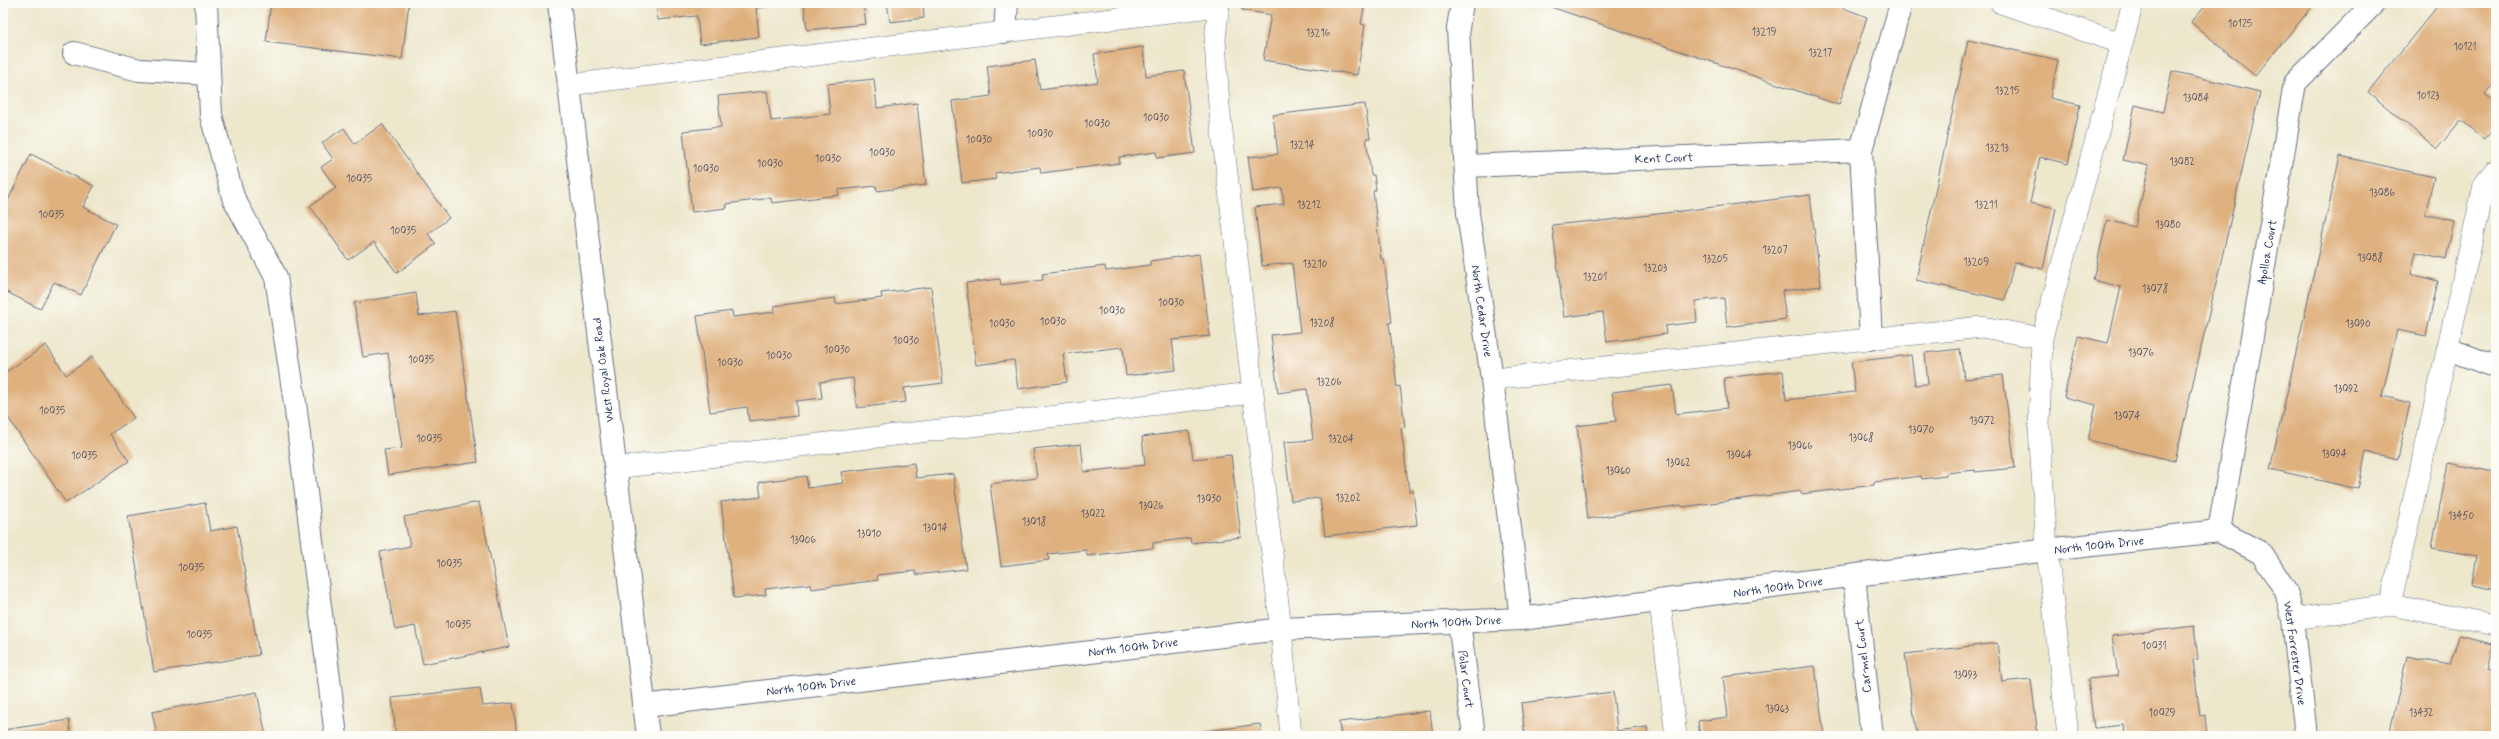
<svg xmlns="http://www.w3.org/2000/svg" width="2499" height="739" font-family="Mynerve,sans-serif">
	<style>
		.building { fill: #dfb17f }
		.lines { fill: none; stroke-linecap: round; stroke-linejoin: round }
		.service-casing { stroke: #646f84; stroke-width: 22 }
		.pedestrian-casing { stroke: #646f84; stroke-width: 24 }
		.minor-casing { stroke: #646f84; stroke-width: 24 }
		.service { stroke: #fff; stroke-width: 21 }
		.pedestrian { stroke: #fff; stroke-width: 22 }
		.minor { stroke: #fff; stroke-width: 22 }
		.labels { text-anchor: middle; stroke-width: 4; stroke-linejoin: round; paint-order: stroke }
		.number-label { font-size: 10px; fill: #4c5066 }
		.street-label { font-size: 12px; fill: #1b2f5e; stroke: #fdfcf7 }
	</style>
	<rect width="100%" height="100%" fill="#fdfcf7"/>
	<filter id="ink" filterUnits="userSpaceOnUse"><feTurbulence type="fractalNoise" baseFrequency=".025" numOctaves="2"/><feDisplacementMap in="SourceGraphic" scale="8" xChannelSelector="R" yChannelSelector="G"/><feConvolveMatrix kernelMatrix="1 2 1 2 8 2 1 2 1" color-interpolation-filters="sRGB"/></filter>
	<filter id="wash" filterUnits="userSpaceOnUse"><feTurbulence type="fractalNoise" baseFrequency=".012" numOctaves="4" result="noise"/><feDisplacementMap in="SourceGraphic" scale="16" xChannelSelector="R" yChannelSelector="G"/><feGaussianBlur stdDeviation="0.9" result="paint"/><feColorMatrix in="noise" values="0 0 0 0 0 0 0 0 0 0 0 0 0 0 0 0 0 1.4 0 .05"/><feComposite in="paint" operator="in"/></filter>
	<g filter="url(#wash)">
		<rect width="100%" height="100%" fill="#ede7cc"/>
		<g id="blocks">
			<g class="building">
				<path d="M 271,3 L 409,3 L 402,59 L 266,42 Z"/>
				<path d="M 656,3 L 790,3 L 791,4 L 756,8 L 759,37 L 700,44 L 697,16 L 658,20 Z"/>
				<path d="M 804,3 L 863,3 L 866,24 L 807,30 Z"/>
				<path d="M 887,3 L 923,3 L 924,18 L 890,22 Z"/>
				<path d="M 1243,3 L 1365,3 L 1361,24 L 1365,25 L 1357,75 L 1263,60 L 1271,15 L 1242,10 Z"/>
				<path d="M 1550,3 L 1830,3 L 1867,17 L 1839,105 L 1548,6 Z"/>
				<path d="M 2207,3 L 2315,3 L 2255,76 L 2191,22 Z"/>
				<path d="M 2440,3 L 2496,3 L 2496,81 L 2485,94 L 2496,103 L 2496,126 L 2485,139 L 2461,120 L 2437,149 L 2368,92 Z"/>
				<path d="M 1968,40 L 2058,60 L 2050,98 L 2080,105 L 2068,164 L 2040,157 L 2030,203 L 2056,208 L 2043,269 L 2014,262 L 2005,300 L 1916,280 Z"/>
				<path d="M 1143,47 L 1146,76 L 1184,71 L 1195,153 L 1157,158 L 1156,152 L 1119,157 L 1120,163 L 1041,173 L 1040,167 L 995,173 L 996,179 L 962,183 L 952,101 L 991,96 L 987,66 L 1035,60 L 1040,90 L 1098,82 L 1094,54 Z"/>
				<path d="M 2172,71 L 2260,92 L 2175,461 L 2088,440 L 2096,405 L 2064,397 L 2078,336 L 2108,343 L 2121,287 L 2093,280 L 2107,220 L 2135,227 L 2149,166 L 2123,160 L 2135,105 L 2163,112 Z"/>
				<path d="M 874,79 L 877,108 L 917,103 L 926,185 L 877,191 L 876,186 L 838,190 L 839,195 L 772,203 L 771,198 L 726,204 L 727,208 L 692,212 L 683,131 L 721,127 L 718,96 L 767,91 L 771,121 L 830,114 L 827,84 Z"/>
				<path d="M 1365,104 L 1370,138 L 1366,138 L 1371,175 L 1374,175 L 1376,190 L 1373,191 L 1381,259 L 1384,259 L 1392,322 L 1389,323 L 1397,387 L 1400,386 L 1405,427 L 1401,428 L 1409,491 L 1413,490 L 1417,525 L 1325,536 L 1320,498 L 1291,501 L 1284,442 L 1313,440 L 1307,389 L 1278,393 L 1271,335 L 1300,332 L 1292,263 L 1262,266 L 1255,207 L 1284,204 L 1282,188 L 1253,192 L 1248,157 L 1278,154 L 1273,115 Z"/>
				<path d="M 382,124 L 449,218 L 428,234 L 436,244 L 397,273 L 374,242 L 348,260 L 310,206 L 336,188 L 321,167 L 333,159 L 322,143 L 344,128 L 355,144 Z"/>
				<path d="M 31,154 L 94,186 L 83,207 L 116,224 L 81,295 L 54,282 L 40,309 L 3,290 L 3,210 Z"/>
				<path d="M 2340,156 L 2434,177 L 2425,214 L 2454,221 L 2446,259 L 2416,252 L 2411,274 L 2438,281 L 2426,336 L 2397,330 L 2382,396 L 2410,403 L 2398,459 L 2366,452 L 2358,489 L 2270,469 Z"/>
				<path d="M 1810,195 L 1821,286 L 1782,291 L 1786,319 L 1727,327 L 1724,298 L 1695,301 L 1697,322 L 1665,326 L 1666,334 L 1607,342 L 1603,312 L 1564,317 L 1552,225 L 1593,221 L 1593,222 Z"/>
				<path d="M 1199,254 L 1210,336 L 1172,340 L 1176,370 L 1126,376 L 1123,347 L 1063,354 L 1067,382 L 1018,389 L 1014,360 L 976,365 L 966,283 L 1000,279 L 1001,285 L 1043,280 L 1042,274 L 1105,266 L 1106,271 L 1150,265 L 1150,261 Z"/>
				<path d="M 931,287 L 943,383 L 904,388 L 906,402 L 857,408 L 853,378 L 820,382 L 822,398 L 796,401 L 797,416 L 749,421 L 747,407 L 710,412 L 697,316 L 732,311 L 733,317 L 775,312 L 774,306 L 835,298 L 836,304 L 882,298 L 881,293 Z"/>
				<path d="M 416,293 L 419,316 L 455,311 L 478,462 L 388,475 L 384,450 L 402,448 L 388,353 L 363,357 L 354,303 Z"/>
				<path d="M 46,345 L 66,375 L 92,357 L 134,418 L 110,434 L 129,461 L 66,503 L 3,410 L 3,374 Z"/>
				<path d="M 1960,349 L 1964,379 L 2003,375 L 2015,468 L 1975,472 L 1975,470 L 1946,473 L 1946,476 L 1922,479 L 1921,476 L 1874,482 L 1874,485 L 1801,494 L 1801,491 L 1682,507 L 1681,505 L 1588,519 L 1577,426 L 1616,421 L 1612,392 L 1672,385 L 1676,414 L 1727,408 L 1724,378 L 1783,371 L 1786,400 L 1855,392 L 1851,362 L 1911,355 L 1915,385 L 1928,384 L 1925,353 Z"/>
				<path d="M 1189,431 L 1193,459 L 1231,455 L 1241,537 L 1191,543 L 1190,538 L 1153,543 L 1153,548 L 1087,556 L 1086,550 L 1048,554 L 1049,560 L 1001,566 L 990,484 L 1037,478 L 1033,449 L 1081,444 L 1084,472 L 1145,465 L 1142,437 Z"/>
				<path d="M 914,463 L 916,478 L 953,474 L 966,569 L 916,575 L 915,571 L 877,575 L 878,580 L 811,589 L 810,584 L 765,589 L 766,595 L 734,598 L 721,502 L 761,497 L 759,482 L 806,476 L 808,488 L 843,483 L 841,472 Z"/>
				<path d="M 2448,463 L 2494,472 L 2493,480 L 2496,480 L 2496,590 L 2472,585 L 2477,556 L 2432,548 Z"/>
				<path d="M 479,502 L 509,647 L 423,664 L 415,626 L 395,630 L 380,552 L 410,546 L 404,517 Z"/>
				<path d="M 205,503 L 210,531 L 237,526 L 259,655 L 154,672 L 128,516 Z"/>
				<path d="M 2194,626 L 2198,659 L 2193,660 L 2200,716 L 2205,715 L 2207,736 L 2125,736 L 2124,725 L 2094,728 L 2088,679 L 2118,676 L 2112,636 Z"/>
				<path d="M 2459,636 L 2493,644 L 2487,670 L 2496,673 L 2496,736 L 2389,736 L 2407,656 L 2450,665 Z"/>
				<path d="M 1997,643 L 2002,682 L 2031,679 L 2038,736 L 1917,736 L 1905,654 Z"/>
				<path d="M 1815,666 L 1824,736 L 1700,736 L 1698,721 L 1728,717 L 1723,677 Z"/>
				<path d="M 480,688 L 483,706 L 513,703 L 517,736 L 396,736 L 392,698 Z"/>
				<path d="M 257,692 L 266,736 L 157,736 L 152,712 Z"/>
				<path d="M 1613,692 L 1617,731 L 1647,727 L 1648,736 L 1525,736 L 1521,703 Z"/>
				<path d="M 1430,711 L 1433,736 L 1341,736 L 1339,722 Z"/>
				<path d="M 69,720 L 71,736 L 3,736 L 3,730 Z"/>
				<path d="M 1260,724 L 1262,736 L 1186,736 L 1207,732 L 1206,731 Z"/>
			</g>
		</g>
	</g>
	<g filter="url(#ink)">
		<use href="#blocks" fill-opacity="0" stroke="#646f84" stroke-width="1"/>
		<g class="lines">
			<defs>
				<g id="service">
					<path d="M 1219,3 L 1215,39 L 1219,106 L 1281,629 L 1291,736"/>
					<path d="M 2001,3 L 2121,43"/>
					<path d="M 568,85 L 1219,6"/>
					<path d="M 1492,379 L 1982,327 L 2042,338"/>
					<path d="M 615,468 L 1252,393"/>
					<path d="M 1660,603 L 1676,736"/>
					<path d="M 2390,605 L 2484,185 L 2496,170"/>
					<path d="M 2293,619 L 2390,605 L 2496,625"/>
					<path d="M 2068,736 L 2047,550 L 2039,427 L 2042,338 L 2133,3"/>
				</g>
				<g id="pedestrian">
					<path d="M 1005,32 L 1007,3"/>
					<path d="M 1466,166 L 1861,150"/>
					<path d="M 1871,339 L 1861,150 L 1901,3"/>
					<path d="M 2448,349 L 2496,367"/>
					<path d="M 2219,531 L 2295,83 L 2374,3"/>
					<path d="M 1854,577 L 1872,736"/>
					<path d="M 1459,622 L 1474,736"/>
				</g>
				<g id="minor">
					<path d="M 206,3 L 211,115 L 233,197 L 276,277 L 295,403 L 336,736"/>
					<path d="M 559,3 L 648,736"/>
					<path d="M 1462,3 L 1458,28 L 1468,213 L 1492,379 L 1521,619"/>
					<path d="M 74,53 L 139,70 L 209,74"/>
					<path d="M 644,706 L 1281,629 L 1521,619 L 2047,550 L 2219,531 L 2261,553 L 2286,591 L 2293,619 L 2306,736"/>
				</g>
			</defs>
			<use href="#service" class="service-casing"/>
			<use href="#pedestrian" class="pedestrian-casing"/>
			<use href="#minor" class="minor-casing"/>
			<use href="#service" class="service"/>
			<use href="#pedestrian" class="pedestrian"/>
			<use href="#minor" class="minor"/>
		</g>
	</g>
	<g class="labels">
		<g class="number-label">
			<text x="2240" y="27">10125</text>
			<text x="1764" y="35">13219</text>
			<text x="1318" y="36">13216</text>
			<text x="2465" y="50">10121</text>
			<text x="1820" y="56">13217</text>
			<text x="2007" y="94">13215</text>
			<text x="2428" y="99">10123</text>
			<text x="2196" y="101">13084</text>
			<text x="1156" y="121">10030</text>
			<text x="1097" y="127">10030</text>
			<text x="1040" y="137">10030</text>
			<text x="979" y="143">10030</text>
			<text x="1302" y="148">13214</text>
			<text x="1997" y="151">13213</text>
			<text x="882" y="156">10030</text>
			<text x="828" y="162">10030</text>
			<text x="2182" y="165">13082</text>
			<text x="770" y="167">10030</text>
			<text x="706" y="172">10030</text>
			<text x="359" y="182">10035</text>
			<text x="2382" y="196">13086</text>
			<text x="1309" y="208">13212</text>
			<text x="1986" y="208">13211</text>
			<text x="51" y="218">10035</text>
			<text x="2168" y="228">13080</text>
			<text x="403" y="234">10035</text>
			<text x="1775" y="253">13207</text>
			<text x="2370" y="261">13088</text>
			<text x="1715" y="262">13205</text>
			<text x="1976" y="265">13209</text>
			<text x="1315" y="267">13210</text>
			<text x="1655" y="271">13203</text>
			<text x="1595" y="280">13201</text>
			<text x="2155" y="292">13078</text>
			<text x="1171" y="306">10030</text>
			<text x="1112" y="314">10030</text>
			<text x="1053" y="325">10030</text>
			<text x="1322" y="326">13208</text>
			<text x="1002" y="327">10030</text>
			<text x="2358" y="327">13090</text>
			<text x="906" y="344">10030</text>
			<text x="837" y="353">10030</text>
			<text x="2141" y="356">13076</text>
			<text x="779" y="359">10030</text>
			<text x="421" y="363">10035</text>
			<text x="730" y="366">10030</text>
			<text x="1329" y="385">13206</text>
			<text x="2346" y="392">13092</text>
			<text x="52" y="414">10035</text>
			<text x="2127" y="419">13074</text>
			<text x="1982" y="424">13072</text>
			<text x="1921" y="433">13070</text>
			<text x="1861" y="441">13068</text>
			<text x="429" y="442">10035</text>
			<text x="1341" y="442">13204</text>
			<text x="1800" y="449">13066</text>
			<text x="2334" y="457">13094</text>
			<text x="1739" y="458">13064</text>
			<text x="84" y="459">10035</text>
			<text x="1678" y="466">13062</text>
			<text x="1618" y="474">13060</text>
			<text x="1348" y="501">13202</text>
			<text x="1209" y="502">13030</text>
			<text x="1151" y="509">13026</text>
			<text x="1093" y="517">13022</text>
			<text x="2461" y="519">13450</text>
			<text x="1034" y="525">13018</text>
			<text x="935" y="531">13014</text>
			<text x="869" y="537">13010</text>
			<text x="803" y="543">13006</text>
			<text x="449" y="567">10035</text>
			<text x="191" y="571">10035</text>
			<text x="458" y="628">10035</text>
			<text x="199" y="638">10035</text>
			<text x="2154" y="649">10031</text>
			<text x="1965" y="678">13093</text>
			<text x="1777" y="712">13063</text>
			<text x="2162" y="716">10029</text>
			<text x="2421" y="716">13432</text>
		</g>
		<g class="street-label">
			<text transform="translate(1664 158) rotate(-2)" y="4">Kent Court</text>
			<text transform="translate(2267 252) rotate(-80)" y="4">Apolloa Court</text>
			<text transform="translate(1482 311) rotate(82)" y="4">North Cedar Drive</text>
			<text transform="translate(603 370) rotate(-97)" y="4">West Royal Oak Road</text>
			<text transform="translate(2099 545) rotate(-6)" y="4">North 100th Drive</text>
			<text transform="translate(1778 587) rotate(-8)" y="4">North 100th Drive</text>
			<text transform="translate(1456 622) rotate(-3)" y="4">North 100th Drive</text>
			<text transform="translate(1133 647) rotate(-7)" y="4">North 100th Drive</text>
			<text transform="translate(2295 653) rotate(82)" y="4">West Forrester Drive</text>
			<text transform="translate(1863 656) rotate(-96)" y="4">Carmel Court</text>
			<text transform="translate(1466 679) rotate(83)" y="4">Polar Court</text>
			<text transform="translate(811 686) rotate(-7)" y="4">North 100th Drive</text>
		</g>
	</g>
	<rect width="2499" height="739" fill="none" stroke="#fdfcf7" stroke-width="16"/>
</svg>
